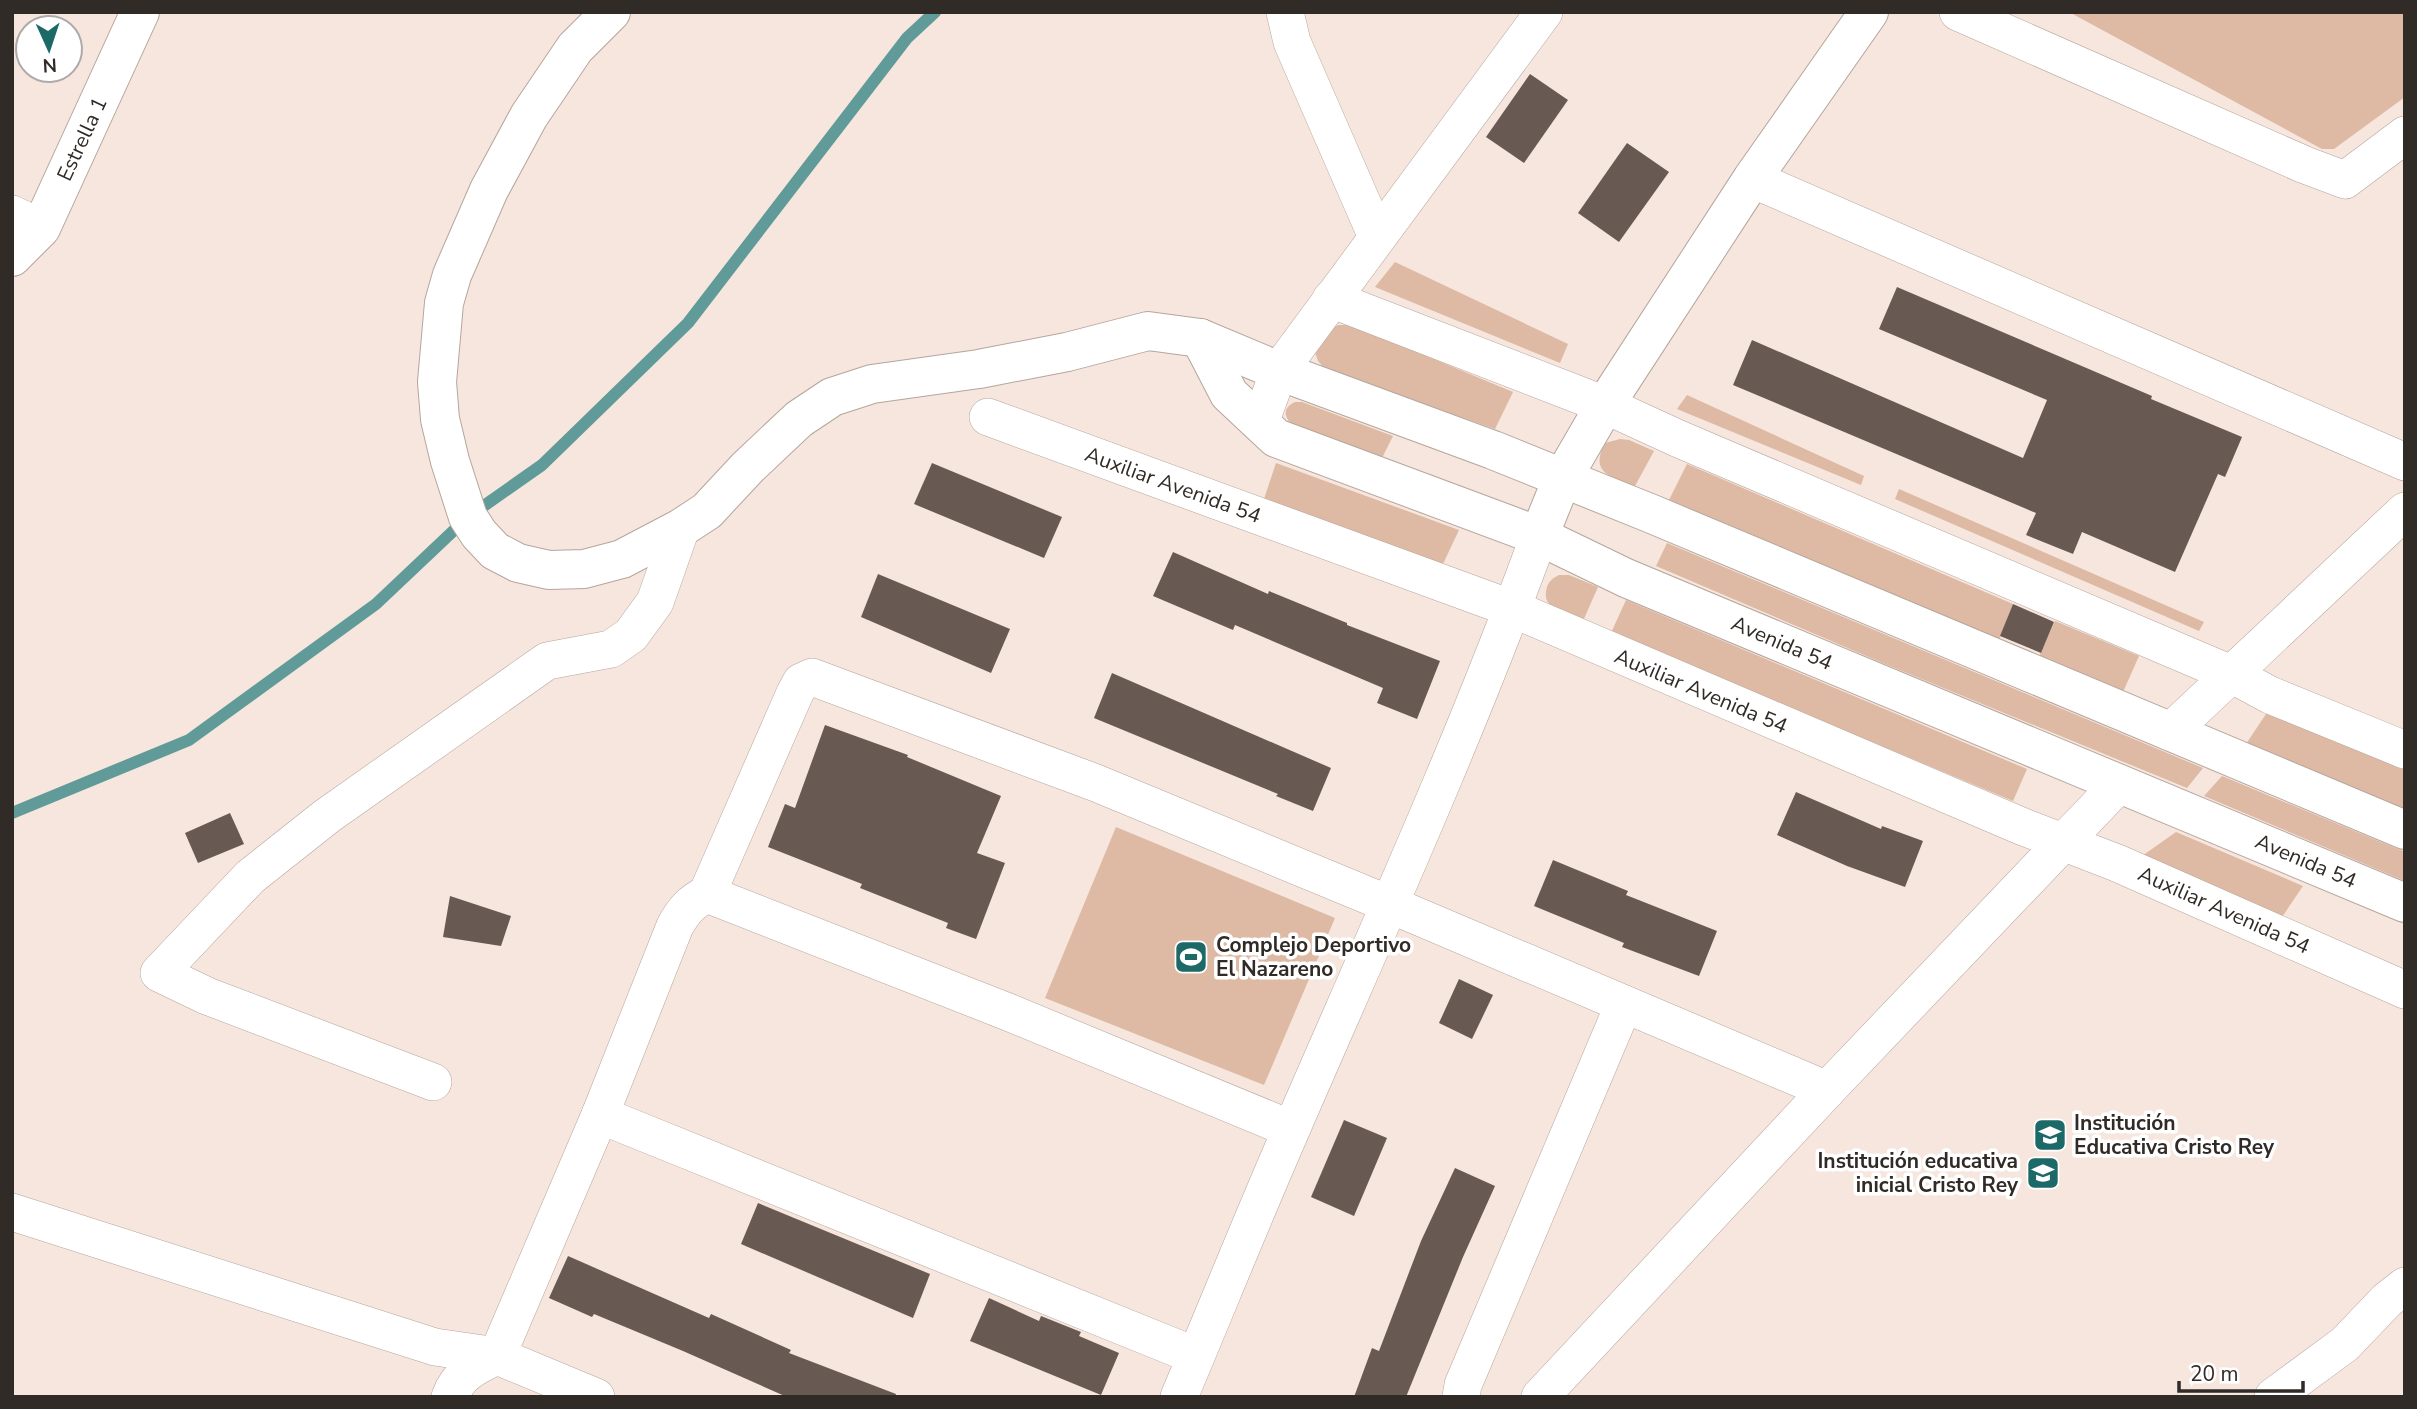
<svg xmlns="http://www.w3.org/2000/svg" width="2417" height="1409" font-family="'Nunito Sans',sans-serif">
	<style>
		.green { fill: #deb9a3 }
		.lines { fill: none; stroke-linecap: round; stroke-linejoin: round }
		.stream { stroke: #609b99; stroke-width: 12 }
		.building { fill: #685a52 }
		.minor-casing { stroke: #b5a69d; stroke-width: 38 }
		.tertiary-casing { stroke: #b5a69d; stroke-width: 40 }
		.secondary-casing { stroke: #b5a69d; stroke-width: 40 }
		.minor { stroke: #fff; stroke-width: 37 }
		.tertiary { stroke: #fff; stroke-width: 38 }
		.secondary { stroke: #fff; stroke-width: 38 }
		.labels { text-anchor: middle; stroke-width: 7; stroke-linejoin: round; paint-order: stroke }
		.street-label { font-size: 21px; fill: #312b27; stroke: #fff }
		.poi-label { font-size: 21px; font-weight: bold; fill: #312b27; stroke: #fff; text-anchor: start }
	</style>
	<rect width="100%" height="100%" fill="#f6e6dd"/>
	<g class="green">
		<path d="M 2069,12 L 2405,12 L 2405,97 L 2334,149 L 2322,149 Z"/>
		<path d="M 1395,262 L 1568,344 L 1560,363 L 1375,287 Z"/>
		<path d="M 1339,325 L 1352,325 L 1513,392 L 1495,429 L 1325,369 L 1318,361 L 1315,352 L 1329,328 Z"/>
		<path d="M 1687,395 L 1864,476 L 1861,485 L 1677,409 Z"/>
		<path d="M 1295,402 L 1302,402 L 1393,436 L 1382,458 L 1293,426 C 1284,417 1282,408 1295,402 Z"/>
		<path d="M 1620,439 L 1629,440 L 1654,451 L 1635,486 C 1611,477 1589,473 1605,443 Z"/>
		<path d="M 1276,463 L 1459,530 L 1442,566 L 1264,499 Z"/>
		<path d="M 1687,464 L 2013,604 L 1999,640 L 1669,500 Z"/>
		<path d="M 1899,489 L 2204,622 L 2199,631 L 1895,499 Z"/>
		<path d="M 1667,543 L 2203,768 L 2187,788 L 1885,664 L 1656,566 Z"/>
		<path d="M 1559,575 L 1569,575 L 1598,587 L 1583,621 C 1570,615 1543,610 1546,592 C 1547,583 1551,579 1559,575 Z"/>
		<path d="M 1626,600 L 2027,769 L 2013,801 L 1611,633 Z"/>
		<path d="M 2055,621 L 2139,656 L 2123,692 L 2039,657 Z"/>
		<path d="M 2268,711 L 2405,767 L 2405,813 L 2246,744 Z"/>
		<path d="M 2222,776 L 2405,852 L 2405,881 L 2204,796 Z"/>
		<path d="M 1116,827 L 1335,918 L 1264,1085 L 1045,998 Z"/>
		<path d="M 2176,832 L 2303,886 L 2282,917 L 2142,856 Z"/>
	</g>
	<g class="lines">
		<path class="stream" d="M 12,813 L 189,740 L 376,604 L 468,517 L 542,465 L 688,323 L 907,38 L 935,12"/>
	</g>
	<g class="building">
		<path d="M 1530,74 L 1568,100 L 1524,163 L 1486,137 Z"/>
		<path d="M 1627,143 L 1669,172 L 1619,242 L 1578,213 Z"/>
		<path d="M 1897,287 L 2152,396 L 2151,399 L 2242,437 L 2225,477 L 2218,474 L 2175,572 L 2082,532 L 2073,554 L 2026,535 L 2036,513 L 1733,385 L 1752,340 L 2023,458 L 2047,400 L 1879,329 Z"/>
		<path d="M 932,463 L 1062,517 L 1044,558 L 914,504 Z"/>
		<path d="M 1173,552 L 1268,594 L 1269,591 L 1347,623 L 1347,625 L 1440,661 L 1417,719 L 1377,703 L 1383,688 L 1235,625 L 1233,630 L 1153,596 Z"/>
		<path d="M 878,574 L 1010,629 L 991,673 L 861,617 Z"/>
		<path d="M 2013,604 L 2054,622 L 2041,653 L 2000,636 Z"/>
		<path d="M 1112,673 L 1331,768 L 1313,811 L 1276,796 L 1278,794 L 1094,718 Z"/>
		<path d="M 825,725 L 908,755 L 907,757 L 1001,796 L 977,853 L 1005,863 L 976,939 L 946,928 L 948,923 L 860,888 L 862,884 L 768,847 L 785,804 L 795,808 Z"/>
		<path d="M 1796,792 L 1881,829 L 1882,826 L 1923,841 L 1905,887 L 1847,866 L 1777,835 Z"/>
		<path d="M 230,813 L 244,844 L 198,863 L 185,833 Z"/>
		<path d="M 1553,860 L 1628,891 L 1626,895 L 1717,931 L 1699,976 L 1622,947 L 1624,943 L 1534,906 Z"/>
		<path d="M 450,896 L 511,916 L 501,946 L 443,937 Z"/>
		<path d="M 1459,979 L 1493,995 L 1472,1039 L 1439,1023 Z"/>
		<path d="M 1344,1120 L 1387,1138 L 1354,1216 L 1311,1197 Z"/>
		<path d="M 1455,1168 L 1495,1186 L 1463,1257 L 1406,1397 L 1354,1397 L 1372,1348 L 1379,1351 L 1421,1241 Z"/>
		<path d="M 758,1203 L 930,1274 L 913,1318 L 741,1244 Z"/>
		<path d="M 568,1256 L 709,1318 L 711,1314 L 791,1350 L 789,1353 L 896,1394 L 895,1397 L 787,1397 L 683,1351 L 594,1314 L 592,1317 L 549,1298 Z"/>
		<path d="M 989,1298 L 1039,1321 L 1041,1316 L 1081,1332 L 1079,1336 L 1119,1353 L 1101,1395 L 970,1341 Z"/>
	</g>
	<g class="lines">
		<defs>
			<g id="minor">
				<path d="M 1285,12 L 1292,42 L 1377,237"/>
				<path d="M 1958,12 L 2305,165 L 2345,180 L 2405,135"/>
				<path d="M 1752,179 L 2405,462"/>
				<path d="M 12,214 L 41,228"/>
				<path d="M 1331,299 L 1605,405 L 1679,439 L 2231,674 L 2270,695 L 2405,750"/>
				<path d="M 988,417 L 1513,609 L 2021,826 L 2117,863 L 2405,990"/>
				<path d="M 1260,423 L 1279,371 L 1544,12"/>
				<path d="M 2170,732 L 2405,511"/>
				<path d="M 707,894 L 1008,1012 L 1291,1129"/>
				<path d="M 433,1082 L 207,996 L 159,973 L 250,877 L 327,816 L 547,661 L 611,649 L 631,635 L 655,602 L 681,528"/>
				<path d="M 600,1115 L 1196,1356"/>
				<path d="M 12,1212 L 435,1347 L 497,1356 L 596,1397"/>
				<path d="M 450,1397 C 458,1374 476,1366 497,1356 L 600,1115 L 675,926 C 684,910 691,902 707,894 L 795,693 L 801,682 L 812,677 L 1096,783 L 1391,905 L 1827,1090"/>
				<path d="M 1179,1397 C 1217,1307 1253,1217 1292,1128 C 1377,932 1466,737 1539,536"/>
				<path d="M 1461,1397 L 1463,1385 L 1624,1004"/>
				<path d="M 1540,1397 L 1827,1090 L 2119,784"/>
				<path d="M 2273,1397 L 2345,1344 L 2387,1300 L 2405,1286"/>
			</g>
			<g id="tertiary">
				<path d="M 611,12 L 575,48 L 529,116 L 489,190 L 452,275 L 444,303 L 437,382 L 440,419 L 450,461 L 468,517 L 479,534 L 495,551 L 518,563 L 549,570 L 584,569 L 622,559 L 681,528 L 707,511 L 748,467 L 799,419 L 832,397 L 872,384 L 979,369 L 1067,352 L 1148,331 L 1200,338"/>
				<path d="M 12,257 L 41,228 L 140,12"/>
				<path d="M 1539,536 L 1562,479 L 1605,405 L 1752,179 L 1869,12"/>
			</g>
			<g id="secondary">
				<path d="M 1200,338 L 1229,394 L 1276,438 L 1539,536 L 1626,578 L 2405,903"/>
				<path d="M 1200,338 L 1279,371 L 1493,450 L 1652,514 L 2405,830"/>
			</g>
		</defs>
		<use href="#minor" class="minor-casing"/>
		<use href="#tertiary" class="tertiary-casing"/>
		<use href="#secondary" class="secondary-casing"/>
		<use href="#minor" class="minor"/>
		<use href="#tertiary" class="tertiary"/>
		<use href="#secondary" class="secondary"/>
	</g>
	<defs>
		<symbol id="stadium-square" viewBox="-11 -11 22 22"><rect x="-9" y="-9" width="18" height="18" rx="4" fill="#1c6967" stroke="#fff"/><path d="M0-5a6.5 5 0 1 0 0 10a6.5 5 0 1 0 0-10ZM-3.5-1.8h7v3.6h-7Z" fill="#fff"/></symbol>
		<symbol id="school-square" viewBox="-11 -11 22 22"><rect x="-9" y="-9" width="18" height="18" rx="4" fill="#1c6967" stroke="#fff"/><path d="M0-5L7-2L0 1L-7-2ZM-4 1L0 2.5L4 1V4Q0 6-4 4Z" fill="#fff"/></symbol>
	</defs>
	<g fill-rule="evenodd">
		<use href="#stadium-square" x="1172" y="938" width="38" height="38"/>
		<use href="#school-square" x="2031" y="1116" width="38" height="38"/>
		<use href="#school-square" x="2024" y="1154" width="38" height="38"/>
	</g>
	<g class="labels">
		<g class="street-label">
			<text transform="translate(82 139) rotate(-65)" y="7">Estrella 1</text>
			<text transform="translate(1173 485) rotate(20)" y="7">Auxiliar Avenida 54</text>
			<text transform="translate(1782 643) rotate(23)" y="7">Avenida 54</text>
			<text transform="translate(1701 691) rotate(23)" y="7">Auxiliar Avenida 54</text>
			<text transform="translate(2306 861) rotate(23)" y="7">Avenida 54</text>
			<text transform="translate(2224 910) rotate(24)" y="7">Auxiliar Avenida 54</text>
		</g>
		<g class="poi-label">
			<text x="1216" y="952">Complejo Deportivo<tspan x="1216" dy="24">El Nazareno</tspan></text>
			<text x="2074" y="1130">Institución<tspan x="2074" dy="24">Educativa Cristo Rey</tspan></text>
			<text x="2018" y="1168" text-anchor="end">Institución educativa<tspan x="2018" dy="24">inicial Cristo Rey</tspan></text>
		</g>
	</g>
	<rect width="2417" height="1409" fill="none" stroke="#312b27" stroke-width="28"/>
	<g transform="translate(49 49) rotate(177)"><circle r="33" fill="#ffffff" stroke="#adaaa9" stroke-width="2"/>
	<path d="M0-5L12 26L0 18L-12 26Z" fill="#1c6967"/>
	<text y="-10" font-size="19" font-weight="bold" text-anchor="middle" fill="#312b27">N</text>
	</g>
	<path d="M2179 1381v10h124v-10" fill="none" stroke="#312b27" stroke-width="3.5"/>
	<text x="2190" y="1381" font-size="21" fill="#312b27" stroke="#ffffff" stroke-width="5" paint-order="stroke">20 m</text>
</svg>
